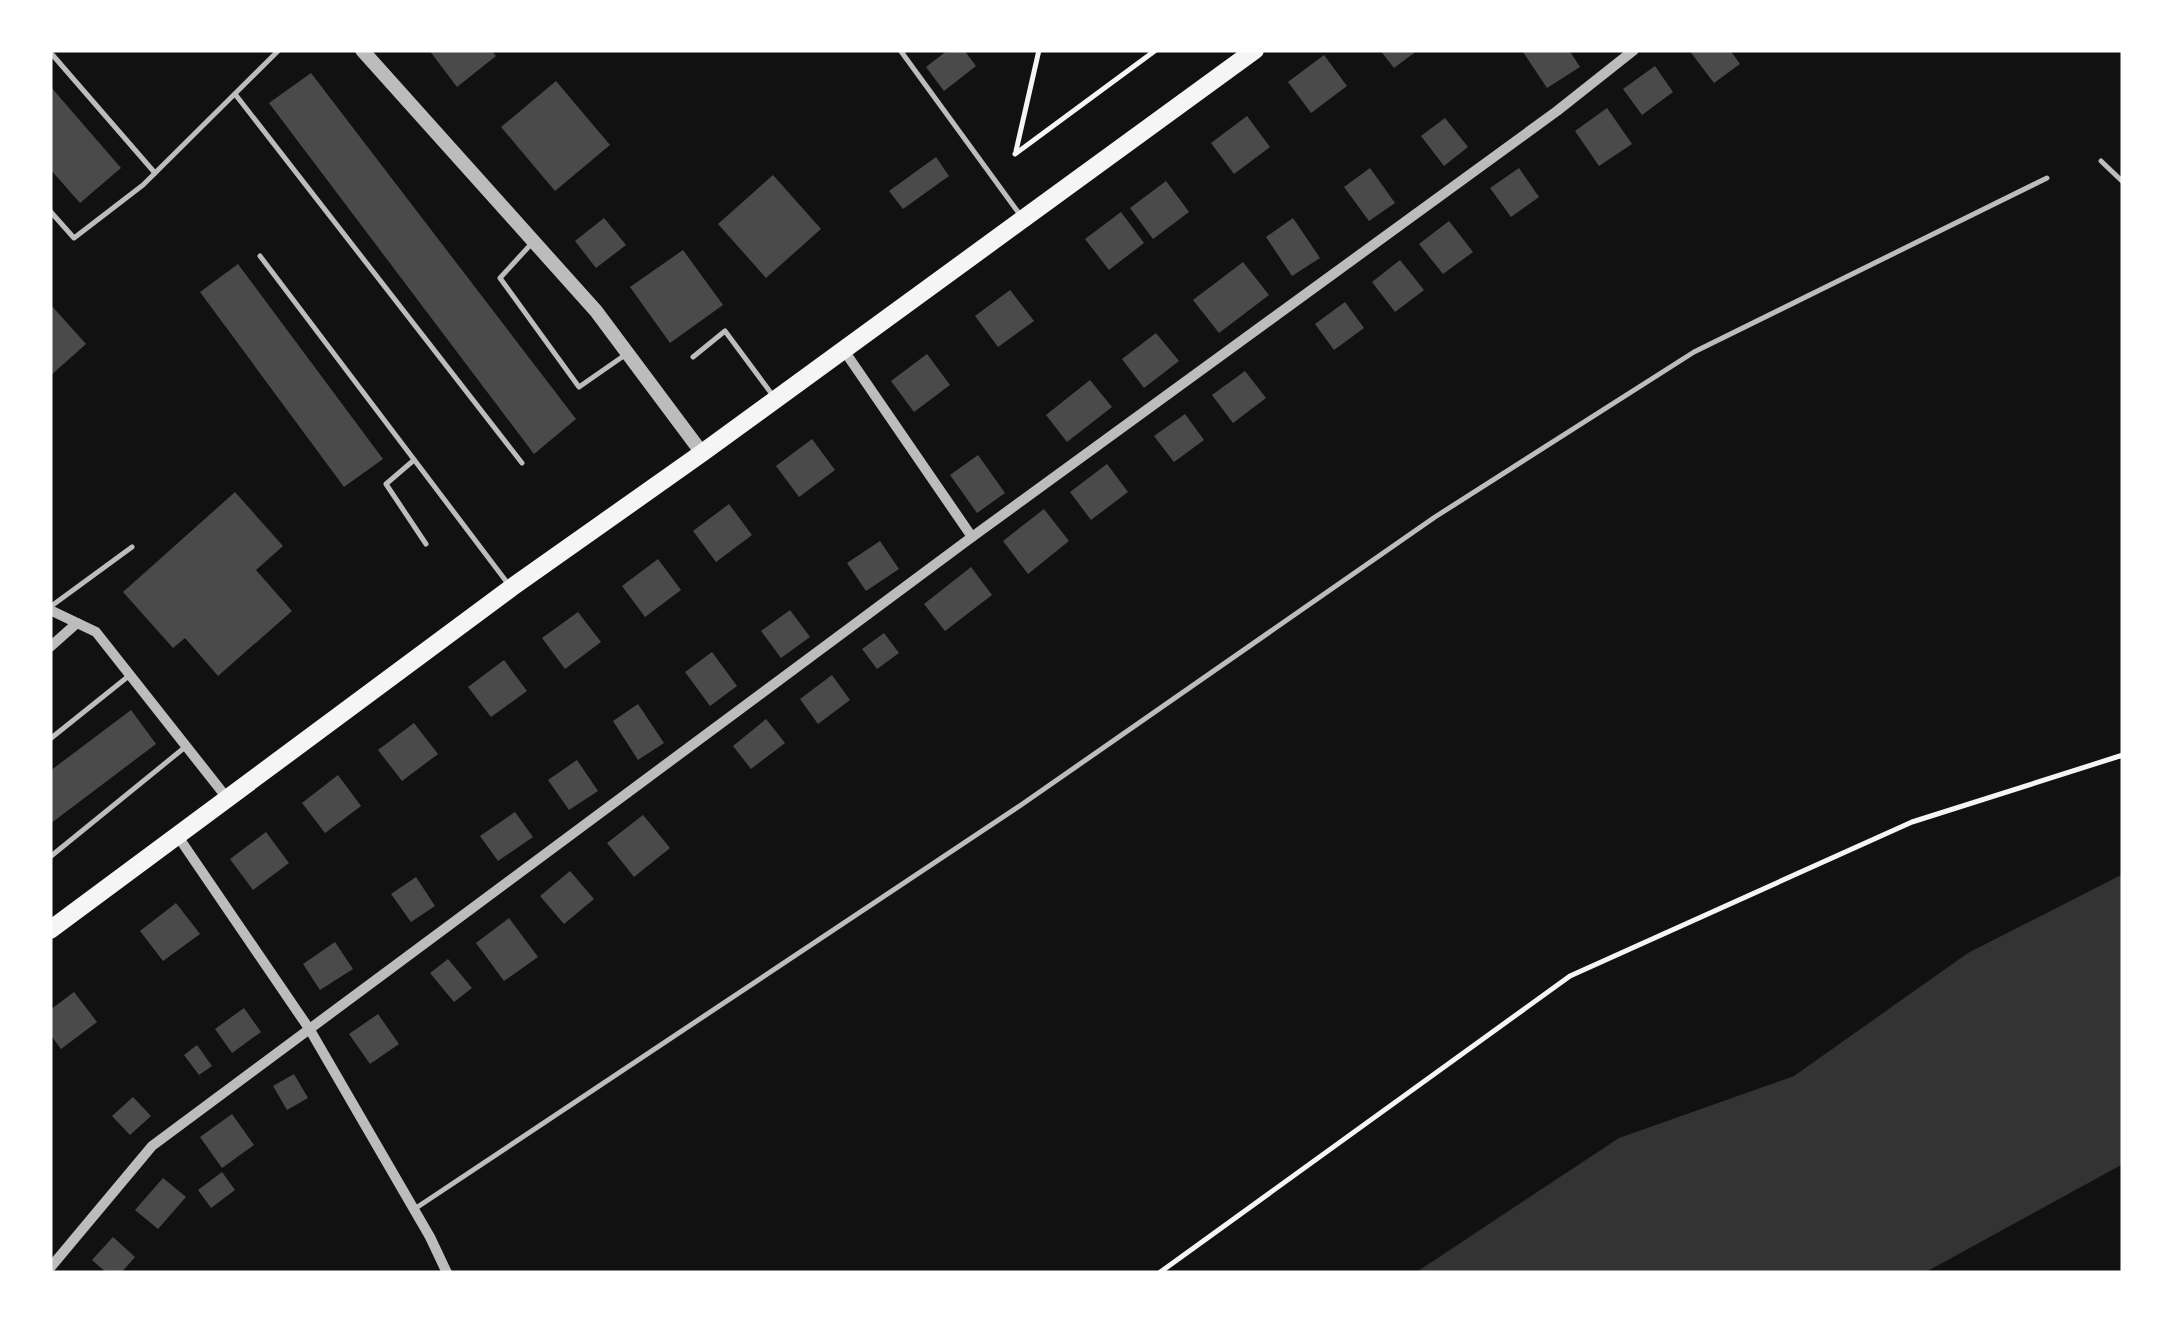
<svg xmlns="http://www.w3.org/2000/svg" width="2173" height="1323" font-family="'Open Sans',sans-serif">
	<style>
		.water { fill: #333 }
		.building { fill: #4a4a4a }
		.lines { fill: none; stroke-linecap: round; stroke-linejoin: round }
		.path { stroke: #f5f5f5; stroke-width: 5 }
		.service { stroke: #bcbcbc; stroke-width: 5 }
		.minor { stroke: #bcbcbc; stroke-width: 10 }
		.tertiary { stroke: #bcbcbc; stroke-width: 14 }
		.primary { stroke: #f5f5f5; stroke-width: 18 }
	</style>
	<rect width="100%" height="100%" fill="#111"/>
	<path class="water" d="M 2123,874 L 2123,1164 L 1924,1273 L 1415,1273 L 1619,1138 L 1794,1076 L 1968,953 Z"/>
	<g class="building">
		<path d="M 429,50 L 491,50 L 496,56 L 457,87 Z"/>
		<path d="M 948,50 L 964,50 L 976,66 L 944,91 L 926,67 Z"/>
		<path d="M 1380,50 L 1418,50 L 1394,68 Z"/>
		<path d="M 1527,50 L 1569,50 L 1580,67 L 1547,88 L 1523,52 Z"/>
		<path d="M 1689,50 L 1730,50 L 1740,64 L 1714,83 Z"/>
		<path d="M 1324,55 L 1347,86 L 1311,113 L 1288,82 Z"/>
		<path d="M 1655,66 L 1673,92 L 1642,115 L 1623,89 Z"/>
		<path d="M 311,73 L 576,419 L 534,454 L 269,103 Z"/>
		<path d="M 556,81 L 610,145 L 555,191 L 501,127 Z"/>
		<path d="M 50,86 L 121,168 L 80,203 L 50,169 Z"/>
		<path d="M 1607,108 L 1632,144 L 1599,166 L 1575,131 Z"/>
		<path d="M 1247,116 L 1270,147 L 1234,174 L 1211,143 Z"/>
		<path d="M 1445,118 L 1468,147 L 1444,166 L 1421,136 Z"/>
		<path d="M 936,157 L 949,176 L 903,209 L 889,191 Z"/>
		<path d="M 1370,168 L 1395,203 L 1369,221 L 1344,187 Z"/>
		<path d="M 1519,168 L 1539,197 L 1511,217 L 1490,188 Z"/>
		<path d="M 773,175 L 821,229 L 766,278 L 718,224 Z"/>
		<path d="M 1166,181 L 1189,212 L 1153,239 L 1130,208 Z"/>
		<path d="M 1121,212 L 1144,243 L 1109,270 L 1085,239 Z"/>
		<path d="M 604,218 L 626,245 L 596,268 L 575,241 Z"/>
		<path d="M 1293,218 L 1320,258 L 1292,276 L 1266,237 Z"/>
		<path d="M 1449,221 L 1473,252 L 1443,274 L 1419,244 Z"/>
		<path d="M 683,250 L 723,305 L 670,343 L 630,287 Z"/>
		<path d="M 1400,260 L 1424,290 L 1395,312 L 1372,282 Z"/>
		<path d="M 1243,262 L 1269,295 L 1219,333 L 1193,300 Z"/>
		<path d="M 238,264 L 383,459 L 344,487 L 200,292 Z"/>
		<path d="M 1010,290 L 1034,321 L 998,347 L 975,316 Z"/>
		<path d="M 1345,302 L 1364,328 L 1334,350 L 1315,324 Z"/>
		<path d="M 50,304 L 86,344 L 50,376 Z"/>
		<path d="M 1156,333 L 1179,361 L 1144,388 L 1122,359 Z"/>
		<path d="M 927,354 L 950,385 L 914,412 L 891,381 Z"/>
		<path d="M 1245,371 L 1266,398 L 1233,423 L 1212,395 Z"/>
		<path d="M 1090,380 L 1112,407 L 1067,442 L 1046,415 Z"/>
		<path d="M 1185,414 L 1204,440 L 1174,462 L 1154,436 Z"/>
		<path d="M 812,439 L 835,470 L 799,497 L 776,466 Z"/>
		<path d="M 978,455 L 1005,493 L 977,513 L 950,475 Z"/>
		<path d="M 1107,464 L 1128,492 L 1091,520 L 1070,492 Z"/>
		<path d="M 235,492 L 283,546 L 256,570 L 292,611 L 218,676 L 185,638 L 173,648 L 123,592 Z"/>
		<path d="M 729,504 L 752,535 L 716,562 L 693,531 Z"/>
		<path d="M 1044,509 L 1069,541 L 1028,574 L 1003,541 Z"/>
		<path d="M 880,541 L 899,569 L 866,591 L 847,563 Z"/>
		<path d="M 658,559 L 681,590 L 645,617 L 622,586 Z"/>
		<path d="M 971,567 L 992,595 L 945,631 L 924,604 Z"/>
		<path d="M 790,610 L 810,637 L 781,658 L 761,631 Z"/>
		<path d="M 578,612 L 601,642 L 565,669 L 542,638 Z"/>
		<path d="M 884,633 L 899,653 L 877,669 L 862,649 Z"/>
		<path d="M 712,652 L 737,686 L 710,706 L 685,672 Z"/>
		<path d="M 504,660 L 527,691 L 491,717 L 468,687 Z"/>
		<path d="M 832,675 L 850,700 L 818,724 L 800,699 Z"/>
		<path d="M 638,704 L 664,743 L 638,760 L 613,721 Z"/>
		<path d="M 131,710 L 156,744 L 50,824 L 50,771 Z"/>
		<path d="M 766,719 L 785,743 L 751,769 L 733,746 Z"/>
		<path d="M 414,723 L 438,754 L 402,781 L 378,750 Z"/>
		<path d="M 577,760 L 598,791 L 569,810 L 548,780 Z"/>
		<path d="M 338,775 L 361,806 L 325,833 L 302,803 Z"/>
		<path d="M 515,812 L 533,837 L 498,861 L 480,836 Z"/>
		<path d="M 643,815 L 670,848 L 634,877 L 607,843 Z"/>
		<path d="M 266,832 L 289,863 L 253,890 L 230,859 Z"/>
		<path d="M 570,871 L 594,899 L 564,924 L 540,896 Z"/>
		<path d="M 416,877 L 435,906 L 411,922 L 391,894 Z"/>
		<path d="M 176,903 L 200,934 L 163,961 L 140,931 Z"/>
		<path d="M 509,918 L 538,957 L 504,981 L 476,943 Z"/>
		<path d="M 335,942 L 353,969 L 320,990 L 303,964 Z"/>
		<path d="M 448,959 L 472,988 L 454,1002 L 430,973 Z"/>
		<path d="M 74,992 L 97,1022 L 61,1049 L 50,1034 L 50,1010 Z"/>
		<path d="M 244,1008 L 261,1032 L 232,1053 L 215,1029 Z"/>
		<path d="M 378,1014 L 399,1044 L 370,1064 L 349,1034 Z"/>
		<path d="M 197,1045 L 212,1066 L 199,1075 L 184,1055 Z"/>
		<path d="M 294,1074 L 308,1098 L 287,1110 L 273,1086 Z"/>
		<path d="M 133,1097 L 151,1116 L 130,1135 L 112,1116 Z"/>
		<path d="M 232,1114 L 254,1145 L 222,1168 L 200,1137 Z"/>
		<path d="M 222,1172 L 235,1190 L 211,1208 L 198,1190 Z"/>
		<path d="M 163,1178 L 186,1197 L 158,1229 L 135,1210 Z"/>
		<path d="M 113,1237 L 135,1257 L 121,1273 L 107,1273 L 92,1260 Z"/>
	</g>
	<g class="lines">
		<g class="path">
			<path d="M 1016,151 L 1039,50"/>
			<path d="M 1015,154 L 1156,50"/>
			<path d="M 1159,1273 L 1570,976 L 1912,822 L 2123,755"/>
		</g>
		<g class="service">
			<path d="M 900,50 L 1021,216"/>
			<path d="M 50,52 L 155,173"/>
			<path d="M 235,94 L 522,463"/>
			<path d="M 2101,161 L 2123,182"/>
			<path d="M 50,211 L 74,238 L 143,185 L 279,50"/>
			<path d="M 533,242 L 500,278 L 579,387 L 625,355"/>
			<path d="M 260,256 L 509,585"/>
			<path d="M 693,357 L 725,331 L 774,397"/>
			<path d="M 414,460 L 386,484 L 426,544"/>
			<path d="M 50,607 L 132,547"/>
			<path d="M 50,739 L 130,675"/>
			<path d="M 50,857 L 184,748"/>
			<path d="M 416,1208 L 1021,805 L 1435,517 L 1694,352 L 2047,178"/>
		</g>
		<g class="minor">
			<path d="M 843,349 L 972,537"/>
			<path d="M 50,610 L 96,632 L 227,798"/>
			<path d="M 50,647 L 77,623"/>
			<path d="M 177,835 L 310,1030 L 430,1237 L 447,1273"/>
			<path d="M 50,1268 L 152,1146 L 972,537 L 1557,111 L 1634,50"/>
		</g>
		<path class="tertiary" d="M 362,50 L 596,311 L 702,453"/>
		<path class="primary" d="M 50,930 L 511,588 L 702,453 L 1255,50"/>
	</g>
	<rect width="2173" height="1323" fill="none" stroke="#ffffff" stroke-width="105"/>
</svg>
